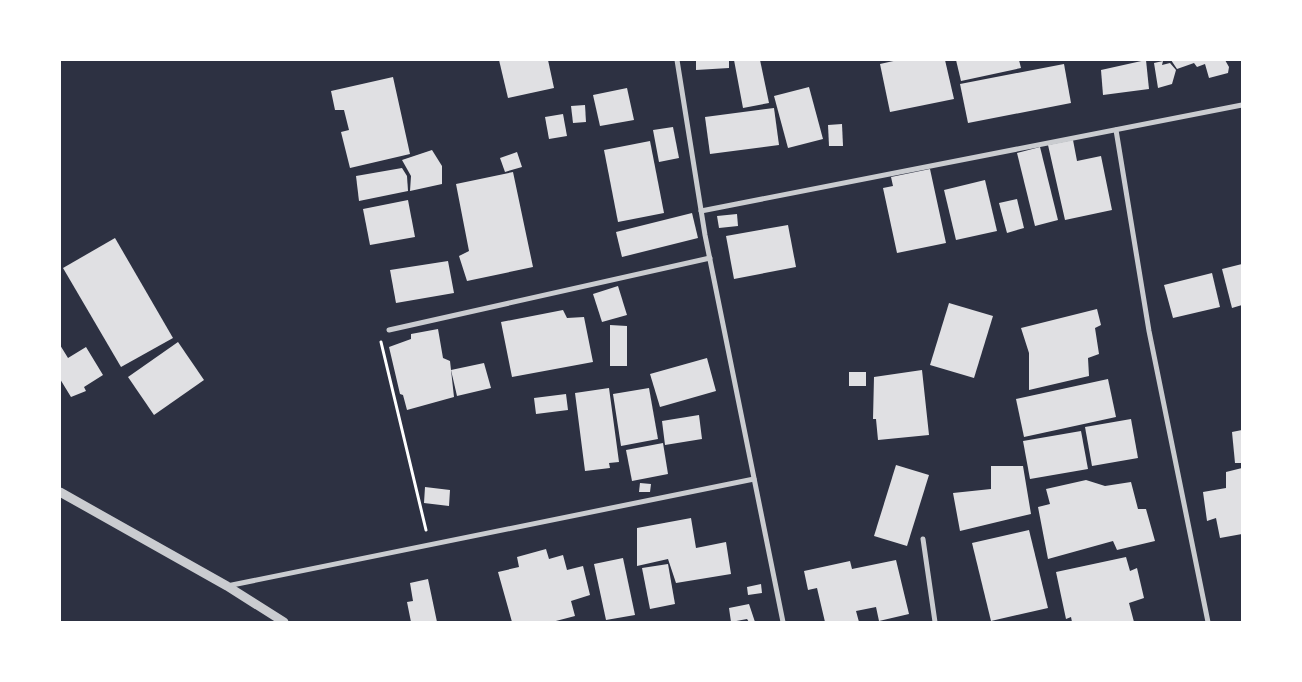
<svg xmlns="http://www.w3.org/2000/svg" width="1302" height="682" font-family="'Roboto Condensed',sans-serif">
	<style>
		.building { fill: #e0e0e3 }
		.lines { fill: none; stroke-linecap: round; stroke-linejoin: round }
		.path { stroke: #fff; stroke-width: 3 }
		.minor { stroke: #caccd0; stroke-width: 5 }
		.tertiary { stroke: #caccd0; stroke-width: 9 }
	</style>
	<rect width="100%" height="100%" fill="#2d3142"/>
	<g class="building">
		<path d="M 499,60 L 548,60 L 554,88 L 508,98 Z"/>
		<path d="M 696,60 L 729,60 L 729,68 L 696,70 Z"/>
		<path d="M 734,60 L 760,60 L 769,103 L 743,108 Z"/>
		<path d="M 898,60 L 945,60 L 954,99 L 890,112 L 880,64 Z"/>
		<path d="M 956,60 L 1019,60 L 1021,68 L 961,81 Z"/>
		<path d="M 1146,60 L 1149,89 L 1103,95 L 1101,70 Z"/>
		<path d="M 1171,60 L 1225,60 L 1229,67 L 1228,73 L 1209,78 L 1205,64 L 1197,67 L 1194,63 L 1177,69 Z"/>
		<path d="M 1163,61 L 1162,65 L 1170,63 L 1176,70 L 1172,84 L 1158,88 L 1154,63 Z"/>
		<path d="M 1064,64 L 1071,103 L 968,123 L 960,84 Z"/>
		<path d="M 393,77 L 410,154 L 350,168 L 341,132 L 349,130 L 344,110 L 335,110 L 331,91 Z"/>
		<path d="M 809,87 L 823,139 L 788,148 L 774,96 Z"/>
		<path d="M 627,88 L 634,120 L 600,126 L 593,95 Z"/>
		<path d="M 585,105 L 586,122 L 573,123 L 571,106 Z"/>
		<path d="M 774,108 L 779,145 L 710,154 L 705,117 Z"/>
		<path d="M 563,114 L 567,136 L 549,139 L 545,117 Z"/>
		<path d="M 842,124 L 843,146 L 829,146 L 828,125 Z"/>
		<path d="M 673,127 L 679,158 L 659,162 L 653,130 Z"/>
		<path d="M 1073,140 L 1077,161 L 1101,156 L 1112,210 L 1065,220 L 1048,145 Z"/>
		<path d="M 650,141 L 664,213 L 618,222 L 604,150 Z"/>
		<path d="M 1040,147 L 1058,220 L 1035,226 L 1017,153 Z"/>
		<path d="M 432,150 L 442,166 L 442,184 L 410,191 L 411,176 L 402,160 Z"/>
		<path d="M 517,152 L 522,167 L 505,172 L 500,158 Z"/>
		<path d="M 402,168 L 407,176 L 408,191 L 359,201 L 356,176 Z"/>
		<path d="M 930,169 L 946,243 L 897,253 L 883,188 L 893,186 L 891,177 Z"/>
		<path d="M 513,172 L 533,267 L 467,281 L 459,256 L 469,251 L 456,184 Z"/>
		<path d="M 985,180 L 997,231 L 956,240 L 944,190 Z"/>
		<path d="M 1017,199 L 1024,228 L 1007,233 L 999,203 Z"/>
		<path d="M 408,200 L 415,237 L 370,245 L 363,209 Z"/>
		<path d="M 692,213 L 698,238 L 622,257 L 616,232 Z"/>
		<path d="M 737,214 L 738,226 L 719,228 L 717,216 Z"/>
		<path d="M 788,225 L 796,267 L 734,279 L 726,236 Z"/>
		<path d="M 115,238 L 173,338 L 121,367 L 63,268 Z"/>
		<path d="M 448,261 L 454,293 L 396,303 L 390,270 Z"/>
		<path d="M 1242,264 L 1242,305 L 1232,308 L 1222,269 Z"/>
		<path d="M 1212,273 L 1220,307 L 1173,318 L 1164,285 Z"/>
		<path d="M 618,286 L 627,315 L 602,322 L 593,294 Z"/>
		<path d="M 949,303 L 993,316 L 974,378 L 930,365 Z"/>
		<path d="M 1097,309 L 1101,325 L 1095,328 L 1099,354 L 1088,358 L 1089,376 L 1029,390 L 1029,353 L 1021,328 Z"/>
		<path d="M 563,310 L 567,318 L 584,317 L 593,362 L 512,377 L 501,322 Z"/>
		<path d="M 610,325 L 627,326 L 627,366 L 610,366 Z"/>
		<path d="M 438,329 L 443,358 L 450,361 L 454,397 L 407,410 L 403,395 L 400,394 L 389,347 L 411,339 L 411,334 Z"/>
		<path d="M 178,342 L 204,380 L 154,415 L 128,377 Z"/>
		<path d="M 60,345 L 68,358 L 86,347 L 103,375 L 84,387 L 86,391 L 71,397 L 60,379 Z"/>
		<path d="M 707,358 L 716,391 L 660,407 L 650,374 Z"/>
		<path d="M 484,363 L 491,388 L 457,396 L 451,370 Z"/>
		<path d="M 922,370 L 929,435 L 878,440 L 876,419 L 873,419 L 874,377 Z"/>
		<rect x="849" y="372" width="17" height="14"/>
		<path d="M 1108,379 L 1116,417 L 1024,437 L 1016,399 Z"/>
		<path d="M 609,388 L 619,462 L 609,463 L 610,468 L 585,471 L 575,393 Z"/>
		<path d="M 649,388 L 658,439 L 621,446 L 613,394 Z"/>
		<path d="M 566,394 L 568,410 L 536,414 L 534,398 Z"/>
		<path d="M 699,415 L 702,439 L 665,445 L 662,421 Z"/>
		<path d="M 1131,419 L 1138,458 L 1092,466 L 1085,427 Z"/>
		<path d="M 1242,430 L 1242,463 L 1235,463 L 1232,432 Z"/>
		<path d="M 1081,431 L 1088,469 L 1030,479 L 1023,441 Z"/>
		<path d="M 663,443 L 668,474 L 632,481 L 626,450 Z"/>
		<path d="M 896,465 L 929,475 L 907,546 L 874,536 Z"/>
		<path d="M 991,466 L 1023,466 L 1031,514 L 960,531 L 953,493 L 991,489 Z"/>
		<path d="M 1242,468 L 1242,534 L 1220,538 L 1216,518 L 1207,521 L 1203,492 L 1226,488 L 1226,472 Z"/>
		<path d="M 1086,480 L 1105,486 L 1131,482 L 1138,509 L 1146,509 L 1155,541 L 1117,550 L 1113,541 L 1048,559 L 1038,507 L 1050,504 L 1046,489 Z"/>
		<path d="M 640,483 L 651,484 L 650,492 L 639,492 Z"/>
		<path d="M 425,487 L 450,490 L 449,506 L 424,503 Z"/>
		<path d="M 691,518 L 696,548 L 726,542 L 731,574 L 676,583 L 668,559 L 637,566 L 637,528 Z"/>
		<path d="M 1029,530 L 1048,608 L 991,621 L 972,543 Z"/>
		<path d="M 546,549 L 549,559 L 563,555 L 567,570 L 583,566 L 590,595 L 571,601 L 575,616 L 552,622 L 512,622 L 498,572 L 519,567 L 517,557 Z"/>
		<path d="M 1126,557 L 1130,571 L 1137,568 L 1144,598 L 1129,603 L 1134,622 L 1072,622 L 1071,617 L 1066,619 L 1056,572 Z"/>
		<path d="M 623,558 L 635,615 L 606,620 L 594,564 Z"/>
		<path d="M 896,560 L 909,614 L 879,621 L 876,607 L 856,611 L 859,622 L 825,622 L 817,588 L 808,590 L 804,571 L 850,561 L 852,569 Z"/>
		<path d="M 668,564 L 675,604 L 650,609 L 642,568 Z"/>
		<path d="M 428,579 L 437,622 L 411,622 L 407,602 L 413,601 L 410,583 Z"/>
		<path d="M 761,584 L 762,593 L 748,595 L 747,587 Z"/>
		<path d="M 749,604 L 755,622 L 749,622 L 747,619 L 731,622 L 729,608 Z"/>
	</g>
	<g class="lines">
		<path class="path" d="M 381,342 L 426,530"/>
		<g class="minor">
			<path d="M 677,60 L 705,235 L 783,622"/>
			<path d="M 1116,130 L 1149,331 L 1208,622"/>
			<path d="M 701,211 L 1242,105"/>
			<path d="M 389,330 L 710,258"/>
			<path d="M 923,539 L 935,622"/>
			<path d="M 227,586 L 754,479"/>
		</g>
		<path class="tertiary" d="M 60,492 L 227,586 L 284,622"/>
	</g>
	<rect width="1302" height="682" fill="none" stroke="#ffffff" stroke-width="122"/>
</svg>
